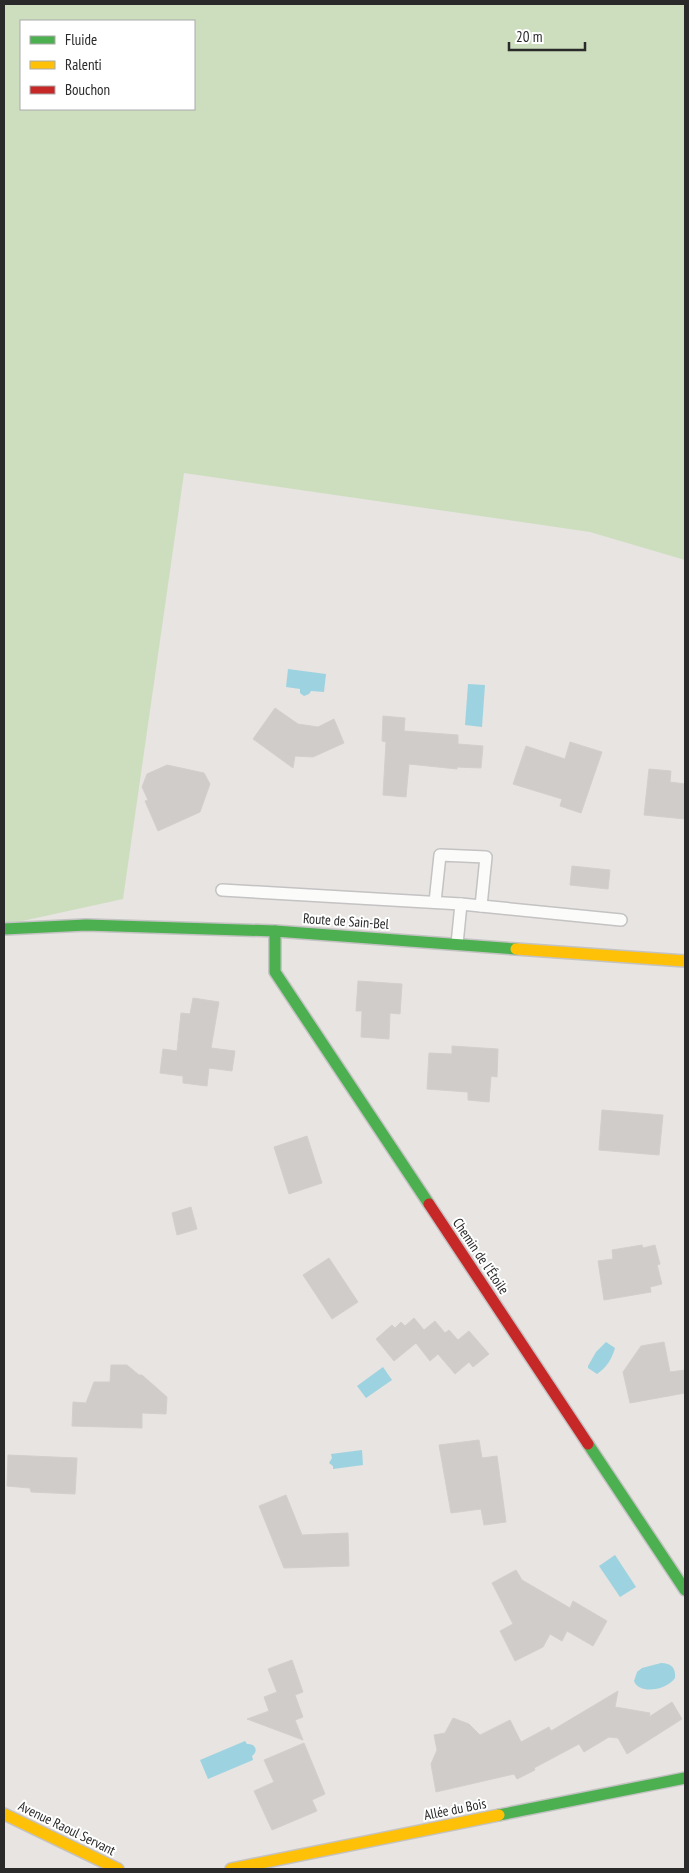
<svg xmlns="http://www.w3.org/2000/svg" width="689" height="1873" font-family="'PT Sans Narrow',sans-serif">
	<style>
		.green { fill: #cddebe; fill-rule: evenodd }
		.water { fill: #9dd3e0 }
		.building { fill: #cfccca; stroke: #d2cfcd }
		.lines { fill: none; stroke-linecap: round; stroke-linejoin: round }
		.lane-casing { stroke: #c4c2c3; stroke-width: 14 }
		.fast-casing { stroke: #c4c2c3; stroke-width: 14 }
		.slow-casing { stroke: #c4c2c3; stroke-width: 14 }
		.jam-casing { stroke: #c4c2c3; stroke-width: 14 }
		.lane { stroke: #fbfbfa; stroke-width: 11 }
		.fast { stroke: #4caf50; stroke-width: 11 }
		.slow { stroke: #ffc107; stroke-width: 11 }
		.jam { stroke: #c62828; stroke-width: 11 }
		.labels { text-anchor: middle; stroke-width: 4; stroke-linejoin: round; paint-order: stroke }
		.street-label { font-size: 14px; fill: #2a2a2a; stroke: #fff }
	</style>
	<rect width="100%" height="100%" fill="#e7e4e1"/>
	<path class="green" d="M 4,4 L 685,4 L 685,560 L 590,532 L 184,473 L 123,899 L 4,925 ZM 21,21 L 194,21 L 194,109 L 21,109 Z"/>
	<g class="water">
		<path d="M 288,669 L 326,674 L 324,692 L 311,691 L 309,694 L 304,696 L 300,693 L 300,689 L 286,687 Z"/>
		<path d="M 468,684 L 485,685 L 482,727 L 465,725 Z"/>
		<path d="M 606,1342 L 615,1348 C 612,1359 606,1368 597,1374 L 588,1368 L 588,1366 L 596,1352 Z"/>
		<path d="M 383,1367 L 392,1380 L 366,1398 L 357,1386 Z"/>
		<path d="M 362,1450 L 363,1465 L 333,1469 L 333,1466 L 329,1463 L 332,1458 L 331,1454 Z"/>
		<path d="M 615,1555 L 636,1587 L 620,1597 L 599,1566 Z"/>
		<path d="M 661,1663 C 671,1663 676,1668 675,1678 C 668,1689 640,1696 634,1681 L 637,1672 L 642,1668 Z"/>
		<path d="M 245,1741 L 247,1744 C 255,1743 259,1751 252,1756 L 253,1760 L 208,1779 L 200,1760 Z"/>
	</g>
	<g class="building">
		<path d="M 275,708 L 298,724 L 318,727 L 334,719 L 344,743 L 313,757 L 295,756 L 293,768 L 253,739 Z"/>
		<path d="M 383,716 L 405,718 L 404,731 L 458,735 L 458,744 L 483,746 L 481,768 L 457,767 L 457,769 L 409,764 L 406,797 L 383,795 L 386,742 L 382,741 Z"/>
		<path d="M 570,742 L 602,752 L 581,813 L 560,806 L 562,799 L 513,784 L 526,746 L 565,759 Z"/>
		<path d="M 167,765 L 204,773 L 210,784 L 200,812 L 158,831 L 145,801 L 148,800 L 142,787 L 147,774 Z"/>
		<path d="M 649,769 L 671,771 L 670,782 L 685,784 L 685,819 L 644,815 Z"/>
		<path d="M 572,866 L 610,870 L 608,889 L 570,885 Z"/>
		<path d="M 358,981 L 402,984 L 400,1014 L 390,1013 L 389,1039 L 361,1037 L 362,1011 L 356,1011 Z"/>
		<path d="M 193,998 L 219,1002 L 211,1048 L 235,1051 L 232,1071 L 209,1068 L 207,1086 L 183,1083 L 183,1076 L 160,1073 L 163,1049 L 177,1051 L 181,1013 L 190,1014 Z"/>
		<path d="M 452,1046 L 498,1049 L 497,1077 L 491,1076 L 489,1102 L 468,1100 L 468,1092 L 427,1089 L 429,1053 L 452,1054 Z"/>
		<path d="M 602,1110 L 663,1115 L 659,1155 L 599,1150 Z"/>
		<path d="M 307,1136 L 322,1183 L 289,1194 L 274,1147 Z"/>
		<path d="M 191,1207 L 197,1229 L 177,1235 L 172,1213 Z"/>
		<path d="M 642,1245 L 643,1248 L 655,1245 L 660,1264 L 657,1265 L 662,1284 L 650,1287 L 651,1292 L 604,1300 L 598,1261 L 613,1259 L 612,1250 Z"/>
		<path d="M 329,1258 L 358,1302 L 332,1319 L 303,1275 Z"/>
		<path d="M 414,1318 L 424,1330 L 435,1321 L 445,1333 L 449,1330 L 458,1340 L 469,1331 L 489,1354 L 473,1367 L 469,1362 L 455,1374 L 438,1354 L 430,1361 L 416,1343 L 394,1361 L 376,1339 L 392,1325 L 395,1328 L 401,1322 L 405,1326 Z"/>
		<path d="M 664,1342 L 670,1372 L 685,1370 L 685,1393 L 630,1403 L 623,1372 L 641,1346 Z"/>
		<path d="M 111,1365 L 127,1365 L 139,1375 L 142,1375 L 167,1397 L 166,1414 L 142,1413 L 142,1428 L 72,1426 L 73,1402 L 86,1403 L 94,1382 L 110,1382 Z"/>
		<path d="M 479,1440 L 482,1458 L 497,1456 L 506,1522 L 484,1525 L 481,1509 L 451,1513 L 439,1445 Z"/>
		<path d="M 8,1455 L 77,1458 L 75,1494 L 31,1492 L 30,1488 L 7,1486 Z"/>
		<path d="M 286,1495 L 302,1535 L 348,1533 L 349,1566 L 284,1568 L 259,1506 Z"/>
		<path d="M 516,1570 L 522,1580 L 570,1608 L 573,1601 L 607,1621 L 593,1646 L 567,1631 L 562,1641 L 550,1634 L 543,1647 L 515,1661 L 500,1631 L 513,1624 L 492,1583 Z"/>
		<path d="M 292,1660 L 303,1692 L 295,1695 L 303,1717 L 295,1720 L 303,1740 L 247,1719 L 269,1711 L 264,1697 L 277,1692 L 268,1669 Z"/>
		<path d="M 618,1691 L 615,1707 L 650,1713 L 649,1717 L 672,1702 L 682,1719 L 627,1754 L 618,1738 L 609,1737 L 584,1752 L 579,1744 L 534,1768 L 535,1770 L 517,1779 L 514,1774 L 436,1792 L 431,1764 L 437,1750 L 434,1735 L 445,1733 L 453,1718 L 469,1724 L 480,1735 L 510,1720 L 521,1742 L 549,1727 L 551,1731 Z"/>
		<path d="M 304,1743 L 325,1794 L 312,1800 L 317,1811 L 272,1830 L 254,1791 L 274,1782 L 264,1760 Z"/>
	</g>
	<g class="lines">
		<defs>
			<g id="lane">
				<path d="M 222,890 L 461,904 L 621,920"/>
				<path d="M 435,902 L 440,855 L 486,857 L 481,906"/>
				<path d="M 457,944 L 461,904"/>
			</g>
			<g id="fast">
				<path d="M 4,929 L 86,925 L 275,931 L 516,949"/>
				<path d="M 275,931 L 275,972 L 429,1204"/>
				<path d="M 588,1444 L 685,1590"/>
				<path d="M 499,1815 L 685,1778"/>
			</g>
			<g id="slow">
				<path d="M 516,949 L 685,961"/>
				<path d="M 4,1814 L 118,1869"/>
				<path d="M 231,1869 L 499,1815"/>
			</g>
			<path id="jam" d="M 429,1204 L 588,1444"/>
		</defs>
		<use href="#lane" class="lane-casing"/>
		<use href="#fast" class="fast-casing"/>
		<use href="#slow" class="slow-casing"/>
		<use href="#jam" class="jam-casing"/>
		<use href="#lane" class="lane"/>
		<use href="#fast" class="fast"/>
		<use href="#slow" class="slow"/>
		<use href="#jam" class="jam"/>
	</g>
	<g class="labels">
		<g class="street-label">
			<text transform="translate(346 921) rotate(4)" y="5">Route de Sain-Bel</text>
			<text transform="translate(481 1256) rotate(56)" y="5">Chemin de l'Étoile</text>
			<text transform="translate(455 1809) rotate(-11)" y="5">Allée du Bois</text>
			<text transform="translate(67 1828) rotate(26)" y="5">Avenue Raoul Servant</text>
		</g>
	</g>
	<rect width="689" height="1873" fill="none" stroke="#2a2a2a" stroke-width="10"/>
	<rect x="20" y="20" width="175" height="90" fill="#ffffff" stroke="#aaaaaa"/>
	<rect x="30" y="36" width="25" height="8" fill="#4caf50" stroke="#aaaaaa"/>
	<text x="65" y="45" font-size="15" fill="#2a2a2a">Fluide</text>
	<rect x="30" y="61" width="25" height="8" fill="#ffc107" stroke="#aaaaaa"/>
	<text x="65" y="70" font-size="15" fill="#2a2a2a">Ralenti</text>
	<rect x="30" y="86" width="25" height="8" fill="#c62828" stroke="#aaaaaa"/>
	<text x="65" y="95" font-size="15" fill="#2a2a2a">Bouchon</text>
	<path d="M509 42v8h76v-8" fill="none" stroke="#2a2a2a" stroke-width="2.5"/>
	<text x="516" y="42" font-size="15" fill="#2a2a2a" stroke="#ffffff" stroke-width="4" paint-order="stroke">20 m</text>
</svg>
